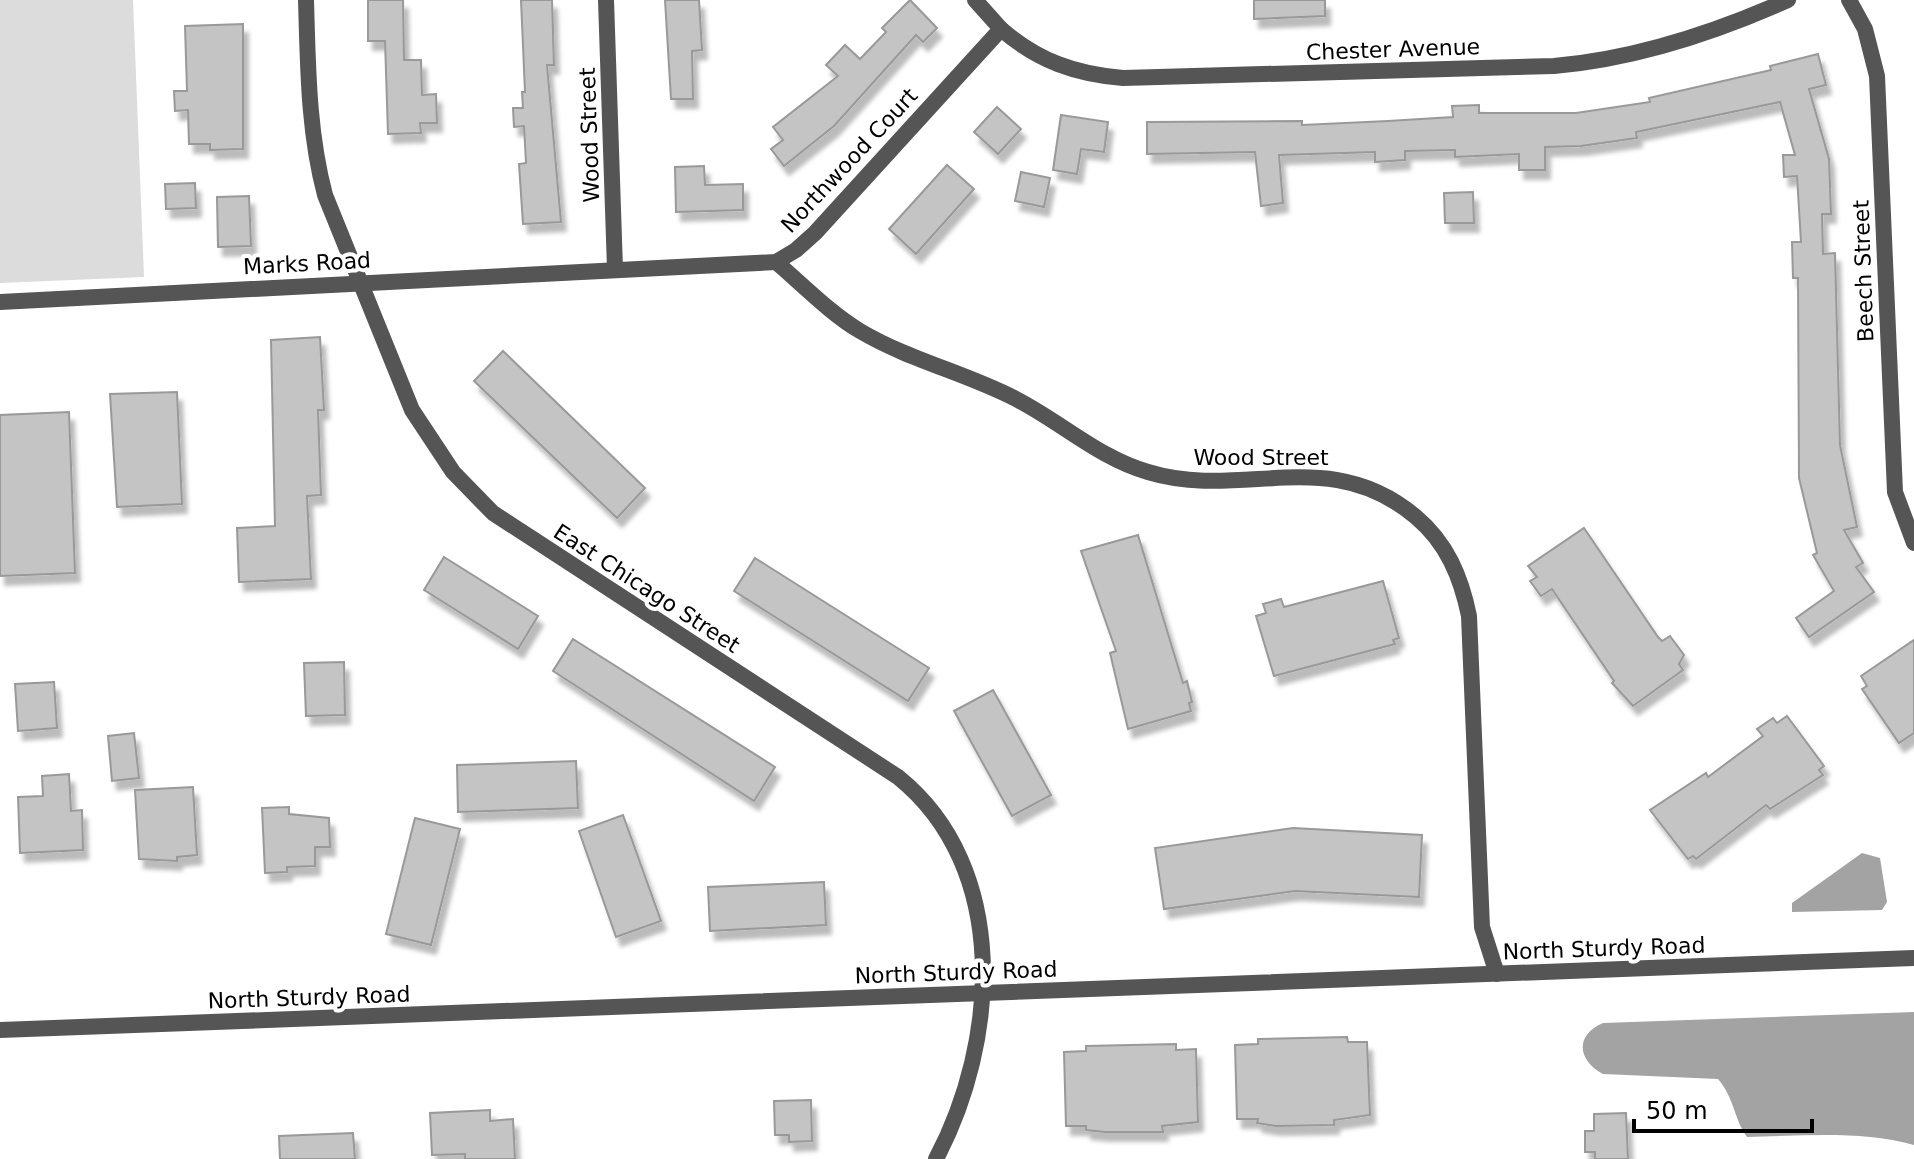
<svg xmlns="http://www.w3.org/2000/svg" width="1914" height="1159" font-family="'DejaVu Sans',sans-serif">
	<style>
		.green { fill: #dcdcdc }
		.water { fill: #a3a3a3 }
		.building { fill: #c4c4c4; stroke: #999; stroke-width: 2; filter: url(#shadow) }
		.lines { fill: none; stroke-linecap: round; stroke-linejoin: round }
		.minor { stroke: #555; stroke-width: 16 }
		.tertiary { stroke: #555; stroke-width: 16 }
		.labels { text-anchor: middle; stroke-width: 8; stroke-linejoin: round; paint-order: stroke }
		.street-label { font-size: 22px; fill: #000; stroke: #fff }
	</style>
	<defs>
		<filter id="shadow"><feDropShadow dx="5" dy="9" stdDeviation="2" flood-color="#0004"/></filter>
	</defs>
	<rect width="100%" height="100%" fill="#fff"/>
	<path class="green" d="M 0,0 L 133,0 L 144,277 L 0,283 Z"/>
	<g class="water">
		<path d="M 1862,853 L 1880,858 L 1887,902 L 1882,910 L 1792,912 L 1792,903 Z"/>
		<path d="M 1914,1012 L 1914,1145 C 1860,1130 1803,1136 1747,1137 C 1734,1119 1734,1097 1718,1079 L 1603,1074 C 1577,1060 1575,1035 1603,1023 Z"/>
	</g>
	<g class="building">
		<path d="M 368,0 L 403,0 L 404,60 L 421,60 L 422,95 L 436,94 L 437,123 L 420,123 L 421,133 L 388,134 L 385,41 L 368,41 Z"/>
		<path d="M 521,0 L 552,0 L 554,65 L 547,65 L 561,222 L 523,224 L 519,164 L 526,163 L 524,126 L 514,127 L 513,108 L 523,108 L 522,92 L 525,92 Z"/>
		<path d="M 665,0 L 699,0 L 702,50 L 692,51 L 693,99 L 671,99 Z"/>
		<path d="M 910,0 L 937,28 L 923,42 L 916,35 L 834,126 L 784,166 L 771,149 L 783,140 L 773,127 L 838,76 L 826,65 L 845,45 L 860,59 L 886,32 L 882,28 Z"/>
		<path d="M 1254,0 L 1325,0 L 1325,16 L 1254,19 Z"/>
		<path d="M 243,24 L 243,149 L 210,150 L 210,144 L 189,144 L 188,110 L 175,111 L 174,91 L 187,91 L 185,26 Z"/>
		<path d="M 1818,54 L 1826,85 L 1809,89 L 1829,159 L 1831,214 L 1822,214 L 1823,254 L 1835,253 L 1840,445 L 1857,527 L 1844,530 L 1863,563 L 1856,567 L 1874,592 L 1809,637 L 1796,618 L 1834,591 L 1813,555 L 1817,553 L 1799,478 L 1798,278 L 1793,278 L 1792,242 L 1801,242 L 1797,176 L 1784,177 L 1783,155 L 1795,155 L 1780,102 L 1636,132 L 1637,138 L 1581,146 L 1545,147 L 1545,170 L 1519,170 L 1519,154 L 1455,157 L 1455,150 L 1405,151 L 1405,160 L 1375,162 L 1375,152 L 1279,155 L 1283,203 L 1261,206 L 1255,152 L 1147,154 L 1147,122 L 1302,121 L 1302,125 L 1388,121 L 1453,117 L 1452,106 L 1479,105 L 1479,113 L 1576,113 L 1650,102 L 1649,98 L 1771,70 L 1770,66 Z"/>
		<path d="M 997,107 L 1021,129 L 998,154 L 974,132 Z"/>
		<path d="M 1061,115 L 1108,122 L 1104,152 L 1081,149 L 1077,174 L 1053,170 Z"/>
		<path d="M 947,165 L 974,189 L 916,254 L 889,229 Z"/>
		<path d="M 704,166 L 705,185 L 743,184 L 743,210 L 676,212 L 675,167 Z"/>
		<path d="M 1021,172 L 1050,178 L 1044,207 L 1015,201 Z"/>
		<path d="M 195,183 L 196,208 L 166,209 L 165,184 Z"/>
		<path d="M 1473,192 L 1474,223 L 1445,223 L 1444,193 Z"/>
		<path d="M 249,196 L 251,246 L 218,247 L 217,197 Z"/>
		<path d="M 320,337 L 324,410 L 318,410 L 321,495 L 307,496 L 311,579 L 239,582 L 237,528 L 275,526 L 271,340 Z"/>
		<path d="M 503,351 L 645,488 L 617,518 L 474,381 Z"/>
		<path d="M 177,392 L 182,504 L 117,507 L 110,394 Z"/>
		<path d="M 69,412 L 75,573 L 0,576 L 0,415 Z"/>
		<path d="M 1584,528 L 1658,637 L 1662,641 L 1670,636 L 1684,655 L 1679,664 L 1683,670 L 1633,706 L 1612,683 L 1614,681 L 1552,589 L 1541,596 L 1530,581 L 1537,577 L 1528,566 Z"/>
		<path d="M 1138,535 L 1183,683 L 1187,681 L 1192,702 L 1189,703 L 1191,711 L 1128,729 L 1110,653 L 1116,651 L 1081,551 Z"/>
		<path d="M 444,557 L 538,616 L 518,649 L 424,590 Z"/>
		<path d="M 755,558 L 929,668 L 908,701 L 734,591 Z"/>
		<path d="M 1383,581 L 1399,638 L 1393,640 L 1395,644 L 1274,676 L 1256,616 L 1266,613 L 1263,604 L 1281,599 L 1284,607 Z"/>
		<path d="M 573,639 L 775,767 L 754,801 L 553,671 Z"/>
		<path d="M 1914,640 L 1914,733 L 1899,743 L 1862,689 L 1867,686 L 1861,676 Z"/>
		<path d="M 344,662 L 345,715 L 306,716 L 304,663 Z"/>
		<path d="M 54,682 L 57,728 L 18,731 L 15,684 Z"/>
		<path d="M 993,690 L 1051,795 L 1012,816 L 954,711 Z"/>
		<path d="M 1787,716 L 1824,766 L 1819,770 L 1823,775 L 1770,809 L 1766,805 L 1696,859 L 1693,856 L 1688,859 L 1650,810 L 1706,773 L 1708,777 L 1763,736 L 1757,729 L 1773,718 L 1777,723 Z"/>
		<path d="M 134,733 L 139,778 L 112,781 L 108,736 Z"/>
		<path d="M 576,761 L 578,808 L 458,812 L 457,765 Z"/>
		<path d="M 69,774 L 71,811 L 82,810 L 83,850 L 20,853 L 18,797 L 43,796 L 42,776 Z"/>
		<path d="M 193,787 L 197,855 L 177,857 L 177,861 L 139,859 L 135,790 Z"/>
		<path d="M 289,807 L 289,814 L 329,818 L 330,847 L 315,847 L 315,866 L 287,867 L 287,872 L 265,873 L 262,808 Z"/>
		<path d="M 623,815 L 661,921 L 616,937 L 579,831 Z"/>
		<path d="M 415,818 L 460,829 L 431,945 L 386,934 Z"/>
		<path d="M 1293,828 L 1422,835 L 1419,897 L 1295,891 L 1164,909 L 1155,848 Z"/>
		<path d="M 824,882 L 826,925 L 710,931 L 708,887 Z"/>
		<path d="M 1347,1037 L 1348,1042 L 1367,1042 L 1370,1115 L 1334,1120 L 1334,1125 L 1276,1126 L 1257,1123 L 1258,1119 L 1237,1119 L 1235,1045 L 1258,1044 L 1258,1039 Z"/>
		<path d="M 1176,1044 L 1176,1050 L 1196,1049 L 1198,1122 L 1162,1126 L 1163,1132 L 1105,1132 L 1086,1130 L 1086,1126 L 1066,1126 L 1064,1052 L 1086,1051 L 1086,1046 Z"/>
		<path d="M 811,1100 L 812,1141 L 789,1142 L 789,1135 L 775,1135 L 774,1101 Z"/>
		<path d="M 490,1110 L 490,1121 L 513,1119 L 515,1159 L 465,1159 L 465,1154 L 432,1155 L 430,1113 Z"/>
		<path d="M 1626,1113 L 1628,1159 L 1595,1159 L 1595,1152 L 1585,1152 L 1585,1131 L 1594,1131 L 1594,1114 Z"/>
		<path d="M 353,1133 L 355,1159 L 280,1159 L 279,1136 Z"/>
	</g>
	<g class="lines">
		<g class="minor">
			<path d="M 306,0 C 308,66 308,131 325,195 L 412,410 L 453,472 L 493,513 L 898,777 C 1011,868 998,1042 936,1159"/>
			<path d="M 606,0 L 615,269"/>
			<path d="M 1849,0 L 1865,29 L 1877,76 L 1895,492 L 1914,543"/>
			<path d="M 1001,29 C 1038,61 1075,74 1123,78 L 1554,66 C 1636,59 1714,33 1788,0"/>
			<path d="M 776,262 C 803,285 830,313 860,331 C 909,360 966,373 1016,399 C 1061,422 1099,458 1148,472 C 1243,501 1329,443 1416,517 C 1447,543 1461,577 1469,616 L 1482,927 L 1497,974"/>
			<path d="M 0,302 L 776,262 L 796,250 L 815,233 L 1001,29 L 975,0"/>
		</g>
		<path class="tertiary" d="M 0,1030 L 1914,958"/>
	</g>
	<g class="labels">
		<g class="street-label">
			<text transform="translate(1393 49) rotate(-2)" y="8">Chester Avenue</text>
			<text transform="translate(589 135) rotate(-92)" y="8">Wood Street</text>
			<text transform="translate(849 160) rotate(-47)" y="8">Northwood Court</text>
			<text transform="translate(307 263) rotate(-3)" y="8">Marks Road</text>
			<text transform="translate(1863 271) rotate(-92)" y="8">Beech Street</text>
			<text x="1261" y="465">Wood Street</text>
			<text transform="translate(647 588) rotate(33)" y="8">East Chicago Street</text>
			<text transform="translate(1604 948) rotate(-2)" y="8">North Sturdy Road</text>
			<text transform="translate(956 972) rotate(-2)" y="8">North Sturdy Road</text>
			<text transform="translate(309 997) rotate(-2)" y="8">North Sturdy Road</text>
		</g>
	</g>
	<path d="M1634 1119v12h178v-12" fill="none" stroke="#000000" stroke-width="4"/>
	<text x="1646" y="1119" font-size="24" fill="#000000" stroke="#ffffff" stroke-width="6" paint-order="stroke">50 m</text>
</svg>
